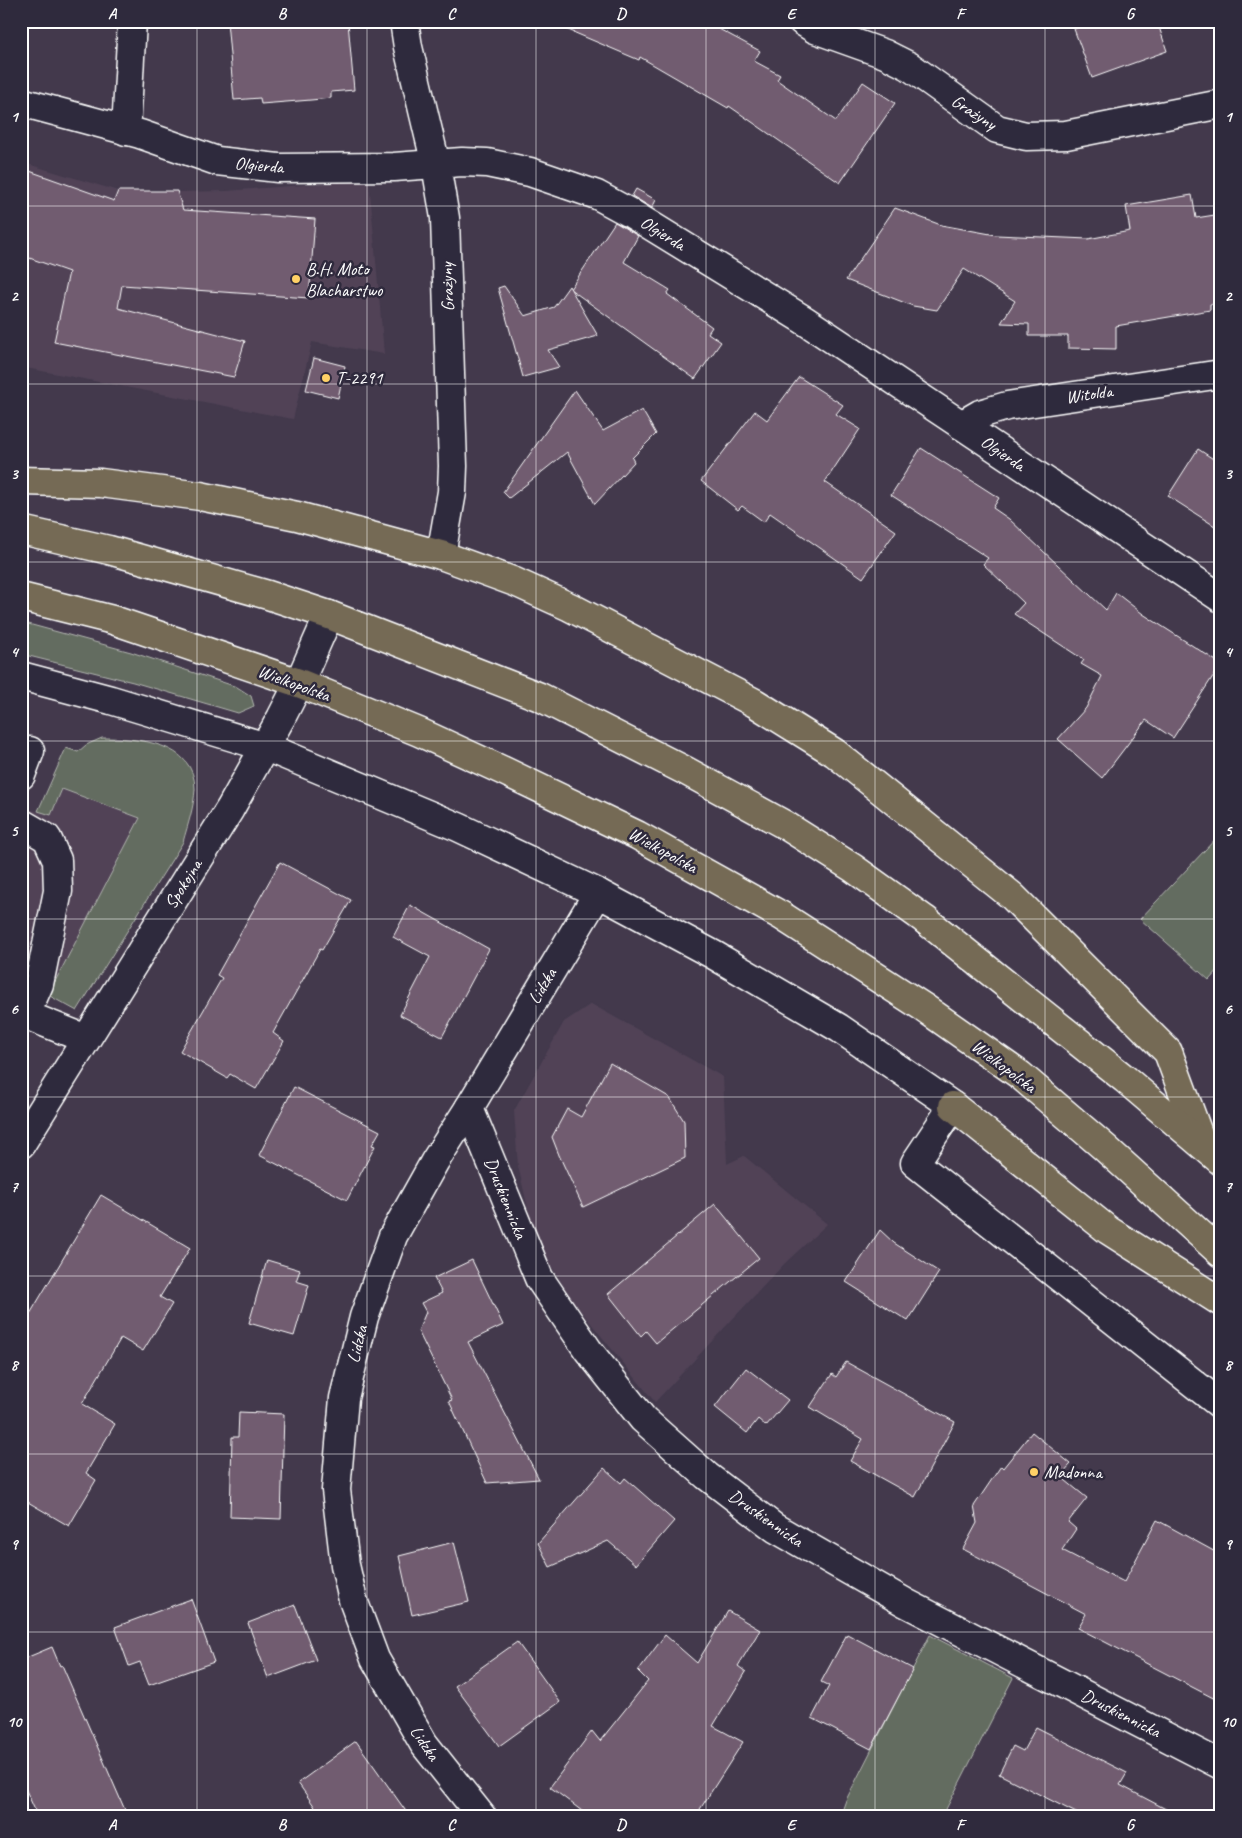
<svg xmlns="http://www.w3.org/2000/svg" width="1242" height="1838" font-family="Caveat,sans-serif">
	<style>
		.built { fill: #514357 }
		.green { fill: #646c60; stroke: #b2b6b0 }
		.building { fill: #715b70; stroke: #fff }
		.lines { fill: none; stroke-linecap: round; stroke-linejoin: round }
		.minor-casing { stroke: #fff; stroke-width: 31 }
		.major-casing { stroke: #fff; stroke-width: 31 }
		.minor { stroke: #2f2a3d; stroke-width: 28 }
		.major { stroke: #756a55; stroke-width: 28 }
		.grid { fill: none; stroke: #fff; stroke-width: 1; stroke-opacity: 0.55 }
		.poi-dot { fill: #ffd166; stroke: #2f2a3d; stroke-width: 2 }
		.labels { text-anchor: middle; stroke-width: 5; stroke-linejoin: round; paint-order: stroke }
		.street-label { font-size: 18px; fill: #fff; stroke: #2f2a3d }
		.poi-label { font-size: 18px; fill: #fff; stroke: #2f2a3d; text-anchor: start }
		.neatline { fill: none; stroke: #fff; stroke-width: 2 }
		.grid-label { font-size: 16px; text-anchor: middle; font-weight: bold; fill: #fff }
	</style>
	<rect width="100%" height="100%" fill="#43394c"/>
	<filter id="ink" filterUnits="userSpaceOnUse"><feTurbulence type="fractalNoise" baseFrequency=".02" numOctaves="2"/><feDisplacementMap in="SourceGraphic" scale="10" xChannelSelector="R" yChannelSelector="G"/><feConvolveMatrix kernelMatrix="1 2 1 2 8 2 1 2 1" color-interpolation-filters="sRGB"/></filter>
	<g filter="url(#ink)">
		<g class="built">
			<path d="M 21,162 L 118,191 L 177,191 L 178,192 L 226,191 L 369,180 L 384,354 L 312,342 L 293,419 L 21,367 Z"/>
			<path d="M 61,789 L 140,818 L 21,1047 L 21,807 L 51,815 Z"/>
			<path d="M 591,1004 L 723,1077 L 727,1164 L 744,1156 L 827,1224 L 785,1263 L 655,1402 L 572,1300 L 544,1254 L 532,1225 L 518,1166 L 514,1111 L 564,1022 Z"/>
		</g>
		<g class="green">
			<path d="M 21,622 L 131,652 L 237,687 L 251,696 L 254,706 L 238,713 L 133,682 L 21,654 Z"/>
			<path d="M 102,738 C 137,738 195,742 195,789 C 194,807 188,824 183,842 L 77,1011 L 48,995 L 140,818 L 62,789 L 51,815 L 38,811 L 66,748 L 78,752 L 86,745 Z"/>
			<path d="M 1221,833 L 1221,967 L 1209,980 L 1140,919 Z"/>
			<path d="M 930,1635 L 1013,1678 L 942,1817 L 840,1817 L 846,1800 Z"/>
		</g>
		<g class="building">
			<path d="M 227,21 L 348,22 L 354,90 L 331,92 L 331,98 L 311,100 L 261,104 L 260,98 L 234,100 Z"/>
			<path d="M 547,21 L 704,21 L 760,51 L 754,61 L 780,75 L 777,80 L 836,121 L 863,82 L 895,103 L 840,183 L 729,106 L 728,108 L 640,57 L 639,60 Z"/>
			<path d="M 1094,21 L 1157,21 L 1167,51 L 1092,78 L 1074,29 Z"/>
			<path d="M 21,168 L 114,201 L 118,191 L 177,191 L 183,210 L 315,219 L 309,298 L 122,285 L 118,308 L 245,341 L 234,377 L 54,342 L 69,272 L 21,255 Z"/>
			<path d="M 636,189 L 656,200 L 652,208 L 632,196 Z"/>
			<path d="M 1192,195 L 1196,218 L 1221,214 L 1221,303 L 1210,304 L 1210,310 L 1116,326 L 1116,349 L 1068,348 L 1068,336 L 1029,336 L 1029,324 L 1001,323 L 1015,301 L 964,269 L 937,310 L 913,306 L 846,280 L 895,208 L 941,225 L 996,235 L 1088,239 L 1130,231 L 1126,206 Z"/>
			<path d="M 615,222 L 638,236 L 624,262 L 670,290 L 667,294 L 712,327 L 708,333 L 721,342 L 695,379 L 570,289 Z"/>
			<path d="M 504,286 L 525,316 L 554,307 L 569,286 L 598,336 L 548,350 L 559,367 L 523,377 L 498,288 Z"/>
			<path d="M 314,358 L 345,366 L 338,398 L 306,390 Z"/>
			<path d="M 799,377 L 843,405 L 836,414 L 860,429 L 825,482 L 896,531 L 863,578 L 770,513 L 764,522 L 742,506 L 738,510 L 701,481 L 755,411 L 767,420 Z"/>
			<path d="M 575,390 L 603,431 L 642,410 L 656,434 L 632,458 L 634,462 L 595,504 L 567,452 L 509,498 L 503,492 Z"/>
			<path d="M 921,448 L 999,498 L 993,508 L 1009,519 L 1106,610 L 1116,593 L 1143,614 L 1221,664 L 1173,738 L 1146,720 L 1102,778 L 1058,739 L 1086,708 L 1102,676 L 1081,664 L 1084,660 L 1014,614 L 1024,603 L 983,564 L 988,558 L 891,495 Z"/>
			<path d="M 1198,449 L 1221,464 L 1221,530 L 1168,496 Z"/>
			<path d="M 280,862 L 351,900 L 322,950 L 320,949 L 273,1033 L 284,1041 L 256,1089 L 230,1074 L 227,1078 L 180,1051 L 222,978 L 217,975 Z"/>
			<path d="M 410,905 L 489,949 L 442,1037 L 400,1015 L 430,957 L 393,937 Z"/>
			<path d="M 610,1063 L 669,1097 L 684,1121 L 685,1158 L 583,1207 L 559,1155 L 552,1137 L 567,1109 L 581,1117 Z"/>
			<path d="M 294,1087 L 380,1131 L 372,1145 L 375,1146 L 347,1200 L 259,1155 Z"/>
			<path d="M 101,1195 L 190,1248 L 160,1297 L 172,1304 L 143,1351 L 121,1338 L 82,1404 L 115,1424 L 86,1473 L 96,1480 L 69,1526 L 21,1498 L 21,1329 Z"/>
			<path d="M 715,1204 L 759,1258 L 656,1343 L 646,1331 L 641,1336 L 608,1294 Z"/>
			<path d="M 880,1230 L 894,1243 L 939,1272 L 908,1321 L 846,1282 Z"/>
			<path d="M 267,1260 L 300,1270 L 296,1281 L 309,1285 L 294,1336 L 249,1323 Z"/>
			<path d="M 472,1260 L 503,1325 L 468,1342 L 539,1479 L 487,1483 L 449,1401 L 452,1400 L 418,1331 L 426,1312 L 421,1303 L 442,1293 L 434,1278 Z"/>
			<path d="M 846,1362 L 955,1422 L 915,1497 L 850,1461 L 863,1439 L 810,1407 L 832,1374 L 836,1377 Z"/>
			<path d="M 746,1368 L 788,1400 L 766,1426 L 758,1419 L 747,1433 L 715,1407 Z"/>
			<path d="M 239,1412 L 284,1414 L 281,1519 L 230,1517 L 232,1437 L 238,1437 Z"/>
			<path d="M 1032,1432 L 1071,1464 L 1060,1476 L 1087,1498 L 1068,1522 L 1076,1529 L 1062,1550 L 1124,1582 L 1157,1520 L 1221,1555 L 1221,1702 L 1078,1628 L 1086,1614 L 963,1549 L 977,1523 L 974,1506 L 1001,1466 L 1003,1468 Z"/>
			<path d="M 604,1468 L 621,1483 L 625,1478 L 674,1521 L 636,1565 L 608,1541 L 550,1567 L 538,1543 Z"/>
			<path d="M 454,1542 L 469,1602 L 412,1615 L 399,1556 Z"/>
			<path d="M 191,1599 L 214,1662 L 149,1685 L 140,1662 L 129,1666 L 115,1627 Z"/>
			<path d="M 295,1605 L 316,1660 L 268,1678 L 248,1623 Z"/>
			<path d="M 728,1611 L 760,1630 L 738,1666 L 746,1672 L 713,1726 L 743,1742 L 695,1817 L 590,1817 L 550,1787 L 592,1731 L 600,1741 L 648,1681 L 638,1671 L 665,1635 L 697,1663 Z"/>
			<path d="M 847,1634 L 913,1669 L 871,1749 L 812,1718 L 829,1686 L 821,1682 Z"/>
			<path d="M 517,1642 L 560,1702 L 499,1746 L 455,1686 Z"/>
			<path d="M 52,1647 L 60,1666 L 62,1665 L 128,1817 L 38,1817 L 21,1779 L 21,1660 Z"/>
			<path d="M 1036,1727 L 1127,1773 L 1120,1785 L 1181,1817 L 1084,1817 L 999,1774 L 1013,1746 L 1023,1751 Z"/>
			<path d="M 356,1741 L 410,1817 L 322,1817 L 298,1783 Z"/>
		</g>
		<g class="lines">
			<defs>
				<g id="minor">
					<path d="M 404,21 L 408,47 L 436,165 L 445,218 L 453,466 L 452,492 L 441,555"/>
					<path d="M 802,21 L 815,29 L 885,54 L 909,66 L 997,129 L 1026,136 L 1066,135 L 1221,104"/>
					<path d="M 21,102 L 140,134 L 217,161 L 278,168 L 394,167 L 462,162 L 487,163 L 530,172 L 597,195 L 632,214 L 804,320 L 1221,598"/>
					<path d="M 126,131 L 132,21"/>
					<path d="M 961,425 L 980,414 L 1007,406 L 1221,374"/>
					<path d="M 21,676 L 111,700 L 266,747 L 458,827 L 598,893 L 714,955 L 839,1028 L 953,1106 L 915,1163 L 1221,1405"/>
					<path d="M 21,775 L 30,751"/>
					<path d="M 21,823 L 47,838 L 57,860 L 58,891 L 39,984 L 26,1014"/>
					<path d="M 21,1013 L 86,1039"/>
					<path d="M 469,1108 L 539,1278 L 588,1350 L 643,1419 L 707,1476 L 775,1528 L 906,1603 L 1221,1765"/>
					<path d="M 21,1144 L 230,809 L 281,718 L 299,683 L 329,615"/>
					<path d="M 482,1817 L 424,1744 L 375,1659 L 353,1600 L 345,1565 L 336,1490 L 344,1398 L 364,1317 L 393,1236 L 435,1161 L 469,1108 L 598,893"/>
				</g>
				<g id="major">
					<path d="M 21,481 L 101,483 L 200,496 L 297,516 L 441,555 L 515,582 L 570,607 L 755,703 L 835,753 L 1012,896 L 1168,1052 L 1202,1144"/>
					<path d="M 21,530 L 109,550 L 268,595 L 329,615 L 540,697 L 686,771 L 785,825 L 853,868 L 924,919 L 1125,1079 L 1221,1161"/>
					<path d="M 21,597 L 113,620 L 299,683 L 419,732 L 506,772 L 637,835 L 782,916 L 923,1007 L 1020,1075 L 1104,1147 L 1221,1253"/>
					<path d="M 953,1106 L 1108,1230 L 1221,1302"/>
				</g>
			</defs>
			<use href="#minor" class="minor-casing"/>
			<use href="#major" class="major-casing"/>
			<use href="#minor" class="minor"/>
			<use href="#major" class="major"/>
		</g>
	</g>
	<path class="grid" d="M 197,21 L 197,1817M 367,21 L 367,1817M 536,21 L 536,1817M 706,21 L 706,1817M 875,21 L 875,1817M 1045,21 L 1045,1817M 21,206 L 1221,206M 21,384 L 1221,384M 21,562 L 1221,562M 21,741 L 1221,741M 21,919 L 1221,919M 21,1097 L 1221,1097M 21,1276 L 1221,1276M 21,1454 L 1221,1454M 21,1632 L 1221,1632"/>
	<g class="poi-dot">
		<circle cx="296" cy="279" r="5"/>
		<circle cx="326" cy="378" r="5"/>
		<circle cx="1034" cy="1472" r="5"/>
	</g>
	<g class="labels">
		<g class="street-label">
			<text transform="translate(974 112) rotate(33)" y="6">Grażyny</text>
			<text transform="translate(259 165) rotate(5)" y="6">Olgierda</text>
			<text transform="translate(663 233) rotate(32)" y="6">Olgierda</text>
			<text transform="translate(447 287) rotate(-92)" y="6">Grażyny</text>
			<text transform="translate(1089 394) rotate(-8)" y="6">Witolda</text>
			<text transform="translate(1003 453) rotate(34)" y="6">Olgierda</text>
			<text transform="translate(294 683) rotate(20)" y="6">Wielkopolska</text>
			<text transform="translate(663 850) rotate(29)" y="6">Wielkopolska</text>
			<text transform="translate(183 884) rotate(-58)" y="6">Spokojna</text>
			<text transform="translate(542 986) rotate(-59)" y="6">Lidzka</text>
			<text transform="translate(1004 1066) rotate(37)" y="6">Wielkopolska</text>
			<text transform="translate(506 1198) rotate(68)" y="6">Druskiennicka</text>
			<text transform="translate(357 1344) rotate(-76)" y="6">Lidzka</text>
			<text transform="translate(766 1518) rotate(35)" y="6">Druskiennicka</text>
			<text transform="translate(1121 1713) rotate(27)" y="6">Druskiennicka</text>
			<text transform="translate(425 1743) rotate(56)" y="6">Lidzka</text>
		</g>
		<g class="poi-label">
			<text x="306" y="275">B.H. Moto<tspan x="306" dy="21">Blacharstwo</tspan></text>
			<text x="336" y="384">T-2291</text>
			<text x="1044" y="1478">Madonna</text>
		</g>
	</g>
	<rect width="1242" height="1838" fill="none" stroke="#2f2a3d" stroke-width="55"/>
	<rect x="28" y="28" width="1186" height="1782" class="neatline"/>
	<g class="grid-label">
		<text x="112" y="19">A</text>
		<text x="282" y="19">B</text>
		<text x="451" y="19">C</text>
		<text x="621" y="19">D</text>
		<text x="791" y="19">E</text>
		<text x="960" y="19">F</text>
		<text x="1130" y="19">G</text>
		<text x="14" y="122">1</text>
		<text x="1228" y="122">1</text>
		<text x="14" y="301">2</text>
		<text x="1228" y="301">2</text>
		<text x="14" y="479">3</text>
		<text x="1228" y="479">3</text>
		<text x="14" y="657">4</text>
		<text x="1228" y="657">4</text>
		<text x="14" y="836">5</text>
		<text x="1228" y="836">5</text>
		<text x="14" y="1014">6</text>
		<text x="1228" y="1014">6</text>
		<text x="14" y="1192">7</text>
		<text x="1228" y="1192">7</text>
		<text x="14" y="1370">8</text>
		<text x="1228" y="1370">8</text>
		<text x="14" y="1549">9</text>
		<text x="1228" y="1549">9</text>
		<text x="14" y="1727">10</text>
		<text x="1228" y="1727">10</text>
		<text x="112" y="1830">A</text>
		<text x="282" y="1830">B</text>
		<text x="451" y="1830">C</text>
		<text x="621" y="1830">D</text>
		<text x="791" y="1830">E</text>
		<text x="960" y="1830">F</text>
		<text x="1130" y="1830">G</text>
	</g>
</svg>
